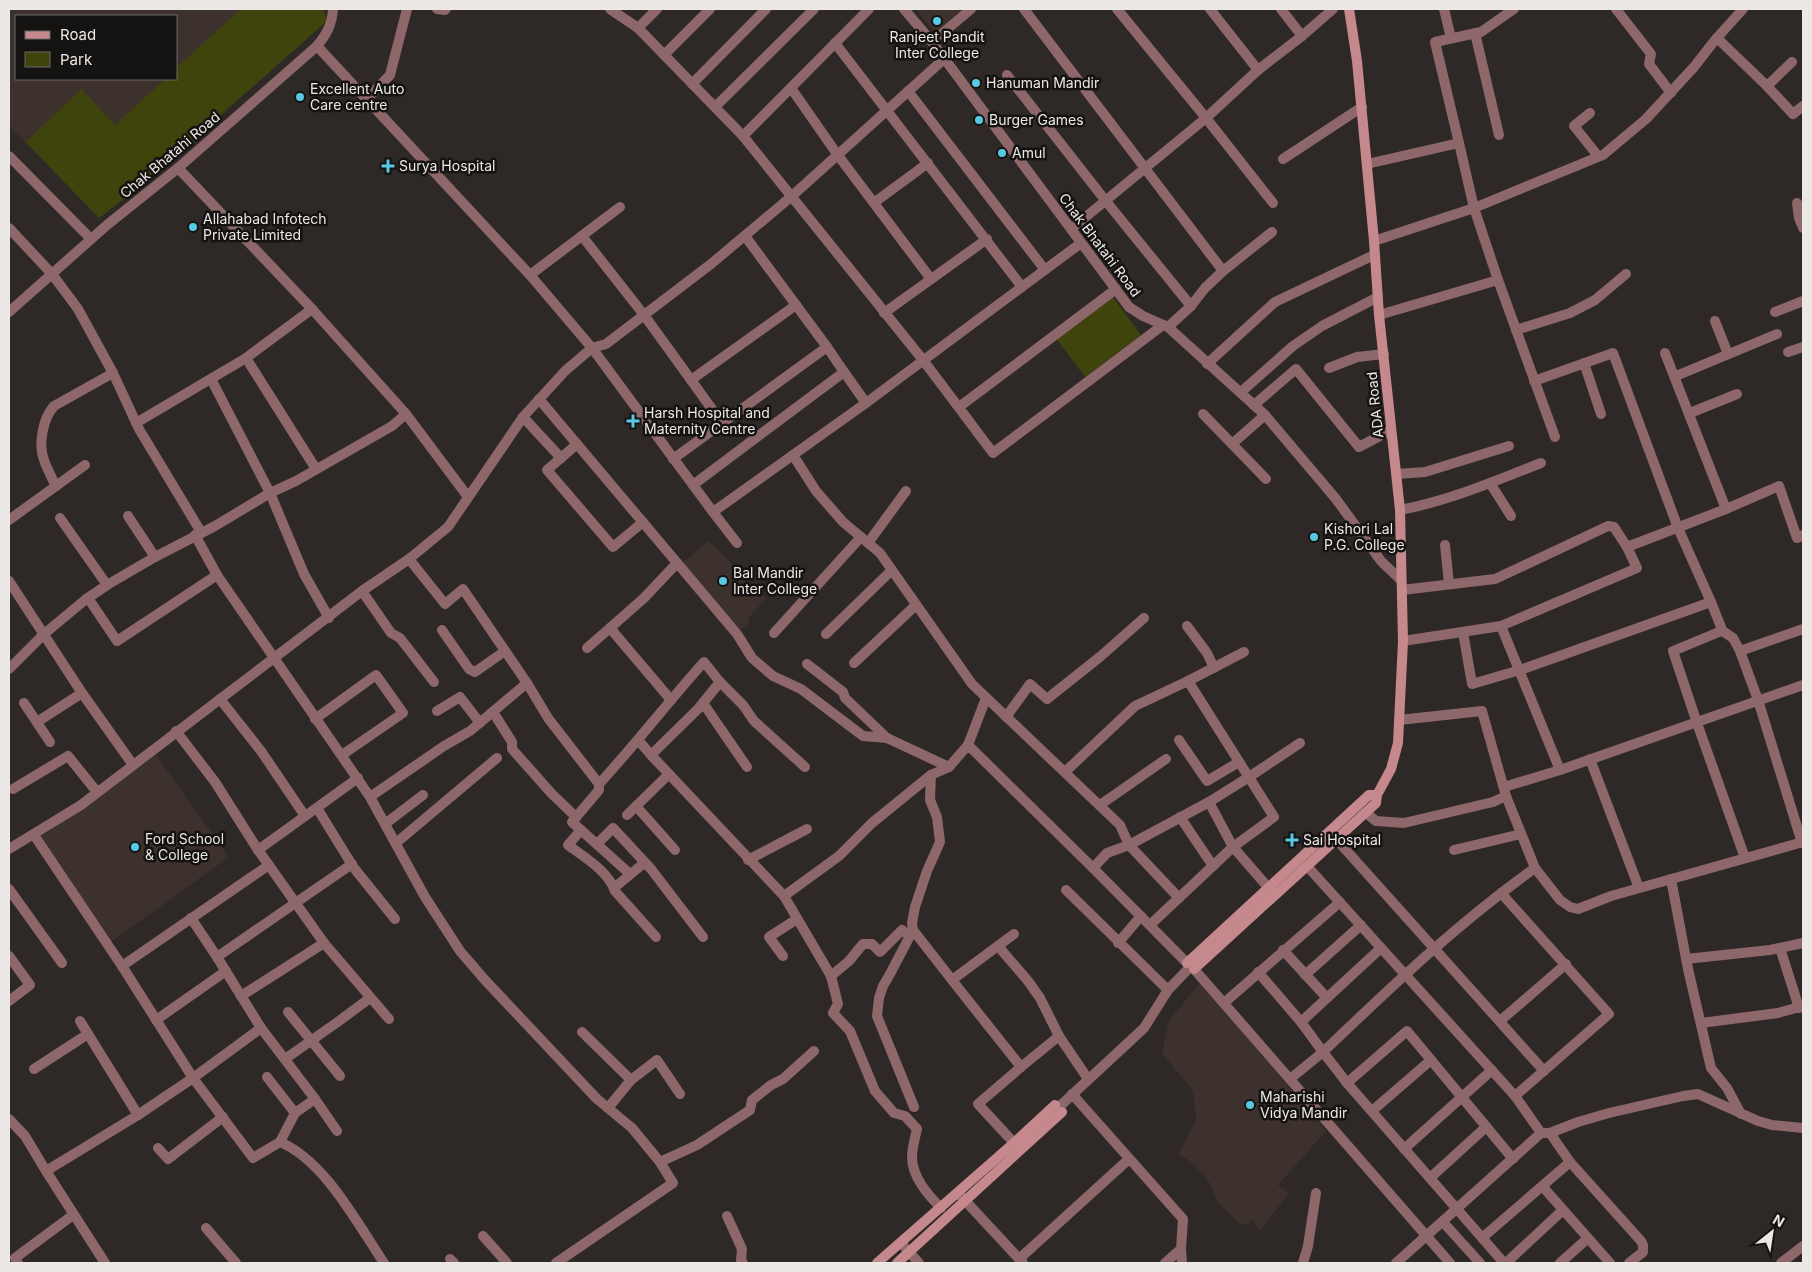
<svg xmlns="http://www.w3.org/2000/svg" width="1812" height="1272" font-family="Inter,sans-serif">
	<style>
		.built { fill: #3c312c; fill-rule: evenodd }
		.green { fill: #3f440d }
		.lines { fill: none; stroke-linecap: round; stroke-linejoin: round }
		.street { stroke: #8d6769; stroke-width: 10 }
		.secondary { stroke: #c5888d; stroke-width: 10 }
		.poi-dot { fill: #57c9e2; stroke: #151311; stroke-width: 2 }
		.labels { text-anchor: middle; stroke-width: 5; stroke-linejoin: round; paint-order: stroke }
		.poi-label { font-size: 14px; fill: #ebe8e6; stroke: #151311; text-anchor: start }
		.street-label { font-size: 14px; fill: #ebe8e6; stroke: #151311 }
	</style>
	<rect width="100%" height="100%" fill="#2e2927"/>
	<g class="built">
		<path d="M 9,9 L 323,9 L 327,21 L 143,184 L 99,218 L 9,126 ZM 16,16 L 176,16 L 176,79 L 16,79 Z"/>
		<path d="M 916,9 L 962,9 L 935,33 Z"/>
		<path d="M 709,541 L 766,599 L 748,618 L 750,622 L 741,630 L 682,563 Z"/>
		<path d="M 156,755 L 229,857 L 111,942 L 41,837 Z"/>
		<path d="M 1200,982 L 1326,1131 L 1278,1185 L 1289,1193 L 1260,1231 L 1252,1219 L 1247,1225 L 1239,1223 L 1218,1203 L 1207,1178 L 1190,1161 L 1178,1154 L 1196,1120 L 1193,1091 L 1162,1053 L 1169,1021 Z"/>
	</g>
	<g class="green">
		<path d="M 241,9 L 323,9 L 327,21 L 140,186 L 99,218 L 26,142 L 81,89 L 115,125 L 165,79 L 176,79 L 176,68 Z"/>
		<path d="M 1112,296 L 1141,335 L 1085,377 L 1056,338 Z"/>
	</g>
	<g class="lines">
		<g class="street">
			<path d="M 437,9 L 445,10 L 446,9"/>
			<path d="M 610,9 L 638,28 L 743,136 L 869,9"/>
			<path d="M 904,9 L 932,42 L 1129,307 L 1143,316 L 1168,327 L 1265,415 L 1336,499 L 1381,561 L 1401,580"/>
			<path d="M 1024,9 L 1223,271"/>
			<path d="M 1117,9 L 1206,118 L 1273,203"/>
			<path d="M 1210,9 L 1258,70"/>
			<path d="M 1281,9 L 1302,36"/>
			<path d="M 1444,9 L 1451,38"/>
			<path d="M 1616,9 L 1651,54 L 1649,64 L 1671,93"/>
			<path d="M 638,28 L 657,9"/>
			<path d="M 1475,33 L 1499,135"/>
			<path d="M 1717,38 L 1767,86 L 1793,114 L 1803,106"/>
			<path d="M 932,42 L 971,9"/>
			<path d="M 835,43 L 1022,287"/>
			<path d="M 317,46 L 530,275 L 592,348 L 713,512 L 866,403 L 1081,243"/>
			<path d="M 664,55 L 710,9"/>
			<path d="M 1007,75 L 1105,200 L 1191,306"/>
			<path d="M 692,84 L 766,9"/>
			<path d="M 1767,86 L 1792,62"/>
			<path d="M 791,88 L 837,154 L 931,279"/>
			<path d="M 908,91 L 1045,270"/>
			<path d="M 367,99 L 390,75 L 407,9"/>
			<path d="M 716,106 L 814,9"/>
			<path d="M 1590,113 L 1574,126 L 1598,156"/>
			<path d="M 743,136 L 923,360 L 993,453 L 1163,325"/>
			<path d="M 1459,143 L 1435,42 L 1481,32 L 1514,9"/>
			<path d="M 9,156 L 91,239"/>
			<path d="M 1283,159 L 1362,107"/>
			<path d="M 1367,164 L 1459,143 L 1474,208 L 1498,280 L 1555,437"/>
			<path d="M 178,168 L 312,309 L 406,414 L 468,497"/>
			<path d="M 875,202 L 928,163"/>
			<path d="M 1797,203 L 1799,218 L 1803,228"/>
			<path d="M 9,228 L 52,274 L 78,309 L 113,373 L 139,429 L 201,532"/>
			<path d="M 1071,229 L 1206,118 L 1258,70 L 1302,36 L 1333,9"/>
			<path d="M 582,236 L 644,315 L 691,380 L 796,305"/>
			<path d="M 745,236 L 827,347"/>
			<path d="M 1374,241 L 1474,208 L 1603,155 L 1646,119 L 1694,67 L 1715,40 L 1743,9"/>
			<path d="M 530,275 L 620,207"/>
			<path d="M 9,312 L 107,225 L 178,168 L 317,46 C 327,34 332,24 333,9"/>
			<path d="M 1775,312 L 1803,301"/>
			<path d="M 884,313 L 987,239"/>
			<path d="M 1379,315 L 1498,280"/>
			<path d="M 1715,321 L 1728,354"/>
			<path d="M 1168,327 L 1191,306 L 1205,288 L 1223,271 L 1272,232"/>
			<path d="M 1516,330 L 1570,313 L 1595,300 L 1626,274"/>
			<path d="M 1788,352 L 1803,347"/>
			<path d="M 1665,353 L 1726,509"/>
			<path d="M 246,358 L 316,469"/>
			<path d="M 1584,363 L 1601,414"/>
			<path d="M 1207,364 L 1275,302 L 1374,255"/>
			<path d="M 1329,368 L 1357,357 L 1384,354"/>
			<path d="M 1676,376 L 1777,334"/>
			<path d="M 211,379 L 270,493 L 304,574 L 329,618"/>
			<path d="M 691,380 L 722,423"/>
			<path d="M 1241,392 L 1293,346 L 1322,326 L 1378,297"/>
			<path d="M 539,399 L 737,634 L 752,658 L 773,676 L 801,689 L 863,736 L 887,738"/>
			<path d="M 1254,405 L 1296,369 L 1359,447 L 1391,430"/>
			<path d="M 959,407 L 1116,289"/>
			<path d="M 1690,413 L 1737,394"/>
			<path d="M 1203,414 L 1266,479"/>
			<path d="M 523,417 L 561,458 L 547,470 L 613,547 L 643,522"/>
			<path d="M 136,423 L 246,358 L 312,309"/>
			<path d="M 1232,444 L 1265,415"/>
			<path d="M 793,455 L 816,491 L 843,522 L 880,553 L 972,684 L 1120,825 L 1129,845 L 1179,898"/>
			<path d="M 561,458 L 577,444"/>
			<path d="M 673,459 L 827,347 L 844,372"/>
			<path d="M 1397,474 L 1425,472 L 1509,446"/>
			<path d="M 1490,483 L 1511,516"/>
			<path d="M 693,485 L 844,372 L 866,403"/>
			<path d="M 56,486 C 52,478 47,469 44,460 C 38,444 43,418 54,406 L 113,373"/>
			<path d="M 1400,510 C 1449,501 1495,481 1541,463"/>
			<path d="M 713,512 L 737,543"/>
			<path d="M 128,516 L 155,557"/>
			<path d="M 60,518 L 107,585"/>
			<path d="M 9,520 L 85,465"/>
			<path d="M 195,535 L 217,575 L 370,797 L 425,897 L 460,951 L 484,979 L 597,1099 L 632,1128 L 660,1162 L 673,1183 L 556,1263"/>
			<path d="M 868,543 L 906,491"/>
			<path d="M 1445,545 L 1449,584"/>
			<path d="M 409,559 L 445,604 L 463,589 L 527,683 L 548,718 L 599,784"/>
			<path d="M 9,581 L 82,693 L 133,765"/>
			<path d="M 1402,590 L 1495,579 L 1608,526 L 1614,527 L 1627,547 L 1726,509 L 1779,486 L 1797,538 L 1803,535"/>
			<path d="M 362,591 L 391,633 L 400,638 L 434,682"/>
			<path d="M 88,598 L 117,641 L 217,575"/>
			<path d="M 1711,602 L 1721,627 L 1719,632 L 1673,651 L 1697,723 L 1745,858"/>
			<path d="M 1187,626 L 1207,653 L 1214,668"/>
			<path d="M 1501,626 L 1560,770"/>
			<path d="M 442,630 L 469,669 L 475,672 L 505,651"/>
			<path d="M 1721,630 L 1733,638 L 1740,651 L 1758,700 L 1802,843"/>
			<path d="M 1463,632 L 1472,684 L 1520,670 L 1711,602 L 1678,528 L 1613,353 L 1534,381"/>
			<path d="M 774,633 L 861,537"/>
			<path d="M 826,634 L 892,570"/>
			<path d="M 1403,641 L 1501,626 L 1637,568 L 1627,547"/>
			<path d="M 587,648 L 610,628"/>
			<path d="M 1740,651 L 1803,629"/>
			<path d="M 854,663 L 916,605"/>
			<path d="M 807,664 L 843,692 L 845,698 L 887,738 L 949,767"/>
			<path d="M 9,669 L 44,634 L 85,600 L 107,585 L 155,557 L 215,526 L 270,493 L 296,481 L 392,426 L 406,414"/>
			<path d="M 220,699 L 261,751 L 305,816"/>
			<path d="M 671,700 L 610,628 L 644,598 L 677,563"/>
			<path d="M 24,703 L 50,742"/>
			<path d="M 703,703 L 747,767"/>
			<path d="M 437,711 L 460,697 L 480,723"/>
			<path d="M 493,712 L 512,742 L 512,749 L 552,794 L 576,817"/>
			<path d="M 1006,717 L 1030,684 L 1047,699 L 1101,656 L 1144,618"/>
			<path d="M 315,719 L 376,675 L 403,713 L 342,755"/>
			<path d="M 1399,720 L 1482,711 L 1506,796 L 1535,868 L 1560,900 L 1570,907 L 1578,909 L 1611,896 L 1803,842"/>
			<path d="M 37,722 L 82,693"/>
			<path d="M 176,731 L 215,782 L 258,850 L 324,943 L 389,1019"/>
			<path d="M 1179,740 L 1207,781 L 1239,762"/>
			<path d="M 639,741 L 651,755 L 698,709 L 720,682"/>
			<path d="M 968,745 L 986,698"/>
			<path d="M 651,755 L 784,896 L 831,976 L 838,1004 L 833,1013 L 850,1031 L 875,1091 L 894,1113 L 905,1116 L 917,1129 C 915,1138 912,1148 912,1157 C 912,1177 928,1195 941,1208"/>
			<path d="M 1590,759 L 1639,888"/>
			<path d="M 1065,772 L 1135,706 L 1188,681 L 1244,652"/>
			<path d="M 931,775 L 930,800 L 937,817 L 940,842 L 927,871 L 915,907 L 912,923 L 913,930 L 952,980"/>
			<path d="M 1504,787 L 1560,770 L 1803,685"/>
			<path d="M 13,789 L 68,756 L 97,792"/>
			<path d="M 370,797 L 444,746 L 470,731 L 527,683"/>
			<path d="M 1209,802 L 1233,847 L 1273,893"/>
			<path d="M 1100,805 L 1166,759"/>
			<path d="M 636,806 L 675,850"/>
			<path d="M 317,808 L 354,868 L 395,919"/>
			<path d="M 1366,813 L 1376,821 L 1404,823 L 1493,802 L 1506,796"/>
			<path d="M 627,815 L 669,774"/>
			<path d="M 1180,817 L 1213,866"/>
			<path d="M 385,824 L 423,795"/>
			<path d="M 581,830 L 568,845 C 584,857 608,871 615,891 L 656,937"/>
			<path d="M 34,835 L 122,966 L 193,1078 L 253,1158 L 280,1142 C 325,1161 357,1223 384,1263"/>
			<path d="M 1337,840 L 1544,1071"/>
			<path d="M 396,843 L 497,758"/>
			<path d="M 597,844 L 613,828 L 651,869 L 703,937"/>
			<path d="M 9,849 L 81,805 L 362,591 L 409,559 L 448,527 L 523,417 L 565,371 L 592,348 L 606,344 L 711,264 L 792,196 L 944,59"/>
			<path d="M 258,850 L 358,778"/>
			<path d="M 1454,850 L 1521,834"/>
			<path d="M 748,860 L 807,829"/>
			<path d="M 1307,866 L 1515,1096 L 1541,1133 L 1550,1133 L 1570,1162 L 1641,1241 L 1643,1245 L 1643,1252 L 1629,1263"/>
			<path d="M 1093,868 L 1107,853 L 1129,845 L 1209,802 L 1249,777 L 1300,743"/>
			<path d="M 630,874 L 572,822 L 599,790 L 599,784 C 635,745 668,702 704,662 L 720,682 L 743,705 L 754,721 L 805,767"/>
			<path d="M 1671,879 L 1688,969 L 1711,1068 L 1727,1088 L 1741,1114"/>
			<path d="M 614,888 L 644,863"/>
			<path d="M 9,889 L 62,963"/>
			<path d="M 1066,890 L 1168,990"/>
			<path d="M 1501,893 L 1609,1014 L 1515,1096"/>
			<path d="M 784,896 L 839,856 L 872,823 L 931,775 L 949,767 L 968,745 L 1093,868 L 1187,963 L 1194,969 L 1450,1263"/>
			<path d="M 191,918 L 217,957"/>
			<path d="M 1150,925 L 1233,847 L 1274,817 L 1188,681"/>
			<path d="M 913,930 L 890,974 L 883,986 L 879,998 L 877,1016 L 914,1107"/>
			<path d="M 1014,934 L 952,980 L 1021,1067"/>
			<path d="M 1118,943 L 1141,916"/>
			<path d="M 998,946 L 1028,981 L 1040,998 L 1059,1036 L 1088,1079"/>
			<path d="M 1780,948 L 1799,1008"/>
			<path d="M 1283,950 L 1327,998"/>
			<path d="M 9,956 L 30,985 L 9,1001"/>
			<path d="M 783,956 L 769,937 L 797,919"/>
			<path d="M 1686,959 L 1770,950 L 1803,943"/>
			<path d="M 122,966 L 269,865"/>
			<path d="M 1258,972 L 1301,1022 L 1323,1052 L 1290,1079"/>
			<path d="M 1305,975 L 1361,925"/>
			<path d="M 831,976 L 849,961 L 863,944 L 872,944 L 880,952 L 902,930 L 910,936"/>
			<path d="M 241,996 L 324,943"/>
			<path d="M 1224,1003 L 1340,902"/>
			<path d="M 288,1012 L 340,1076"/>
			<path d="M 156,1020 L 226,971"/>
			<path d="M 80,1021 L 138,1115"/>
			<path d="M 1500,1021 L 1566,964"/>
			<path d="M 1301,1022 L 1381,948"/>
			<path d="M 1701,1023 L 1778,1013 L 1803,1006"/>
			<path d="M 582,1032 L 631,1080"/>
			<path d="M 285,1059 L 339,1021 L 370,998"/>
			<path d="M 34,1069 L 88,1034"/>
			<path d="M 267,1077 L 295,1113 L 280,1142"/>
			<path d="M 1347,1083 L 1407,1031 L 1513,1159"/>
			<path d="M 1072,1094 L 1183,1219 L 1181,1249 L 1182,1263"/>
			<path d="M 1060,1106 L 1144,1028 L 1168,990 L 1190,967"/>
			<path d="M 608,1108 L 631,1080 L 657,1060 L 680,1094"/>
			<path d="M 1372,1111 L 1431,1060"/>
			<path d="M 295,1113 L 315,1099"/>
			<path d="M 9,1119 L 25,1136 L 46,1171"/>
			<path d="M 337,1131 L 315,1099 L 261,1028 L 217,957 L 352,864"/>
			<path d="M 1550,1133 L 1578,1122 L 1609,1113 L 1683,1096 L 1698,1094 L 1758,1121 L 1772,1125 L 1803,1128"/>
			<path d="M 1014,1143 L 978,1104 L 1021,1067 L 1059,1036"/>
			<path d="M 158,1148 L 168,1159 L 223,1117"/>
			<path d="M 1404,1149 L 1492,1070"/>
			<path d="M 660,1162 L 697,1145 L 750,1110 L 752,1100 L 771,1085 L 783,1079 L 814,1051"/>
			<path d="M 1430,1178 L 1486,1127"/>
			<path d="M 1543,1187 L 1610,1263"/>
			<path d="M 958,1193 L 1023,1263"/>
			<path d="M 727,1216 L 742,1249 L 741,1260 L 743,1263"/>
			<path d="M 1443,1222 L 1480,1263"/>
			<path d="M 206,1228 L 236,1263"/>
			<path d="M 483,1236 L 507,1263"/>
			<path d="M 1482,1238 L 1570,1162"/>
			<path d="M 901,1243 L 919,1263"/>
			<path d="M 450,1259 L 454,1263"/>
			<path d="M 1019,1259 L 1129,1159"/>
			<path d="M 18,1263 L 15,1258 L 73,1215"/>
			<path d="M 105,1263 L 46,1171 L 138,1115 L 193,1078 L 261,1028"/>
			<path d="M 1165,1263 L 1181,1249"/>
			<path d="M 1303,1263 L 1308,1246 L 1316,1193"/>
			<path d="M 1396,1263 L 1541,1133"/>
			<path d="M 1504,1263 L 1347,1083 L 1323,1052 C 1391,987 1458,923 1535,868"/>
			<path d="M 1506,1263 L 1563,1210"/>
			<path d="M 1560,1263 L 1587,1239"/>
			<path d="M 1781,1263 L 1803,1246"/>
		</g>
		<g class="secondary">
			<path d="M 1187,963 L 1369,795 L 1377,795"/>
			<path d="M 1194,969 L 1376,803 L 1377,795 L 1391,769 L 1398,743 L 1403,641 L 1400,510 L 1379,315 L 1374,241 L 1357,61 L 1349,9"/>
			<path d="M 877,1263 L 1014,1143 L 1055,1105"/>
			<path d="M 897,1263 L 1062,1112"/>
		</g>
	</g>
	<g class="poi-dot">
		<circle cx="937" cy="21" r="5"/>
		<circle cx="976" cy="83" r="5"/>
		<circle cx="300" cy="97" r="5"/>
		<circle cx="979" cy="120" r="5"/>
		<circle cx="1002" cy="153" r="5"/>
		<path d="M385.5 158.5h5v5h5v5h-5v5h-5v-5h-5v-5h5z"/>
		<circle cx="193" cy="227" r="5"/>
		<path d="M630.5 413.5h5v5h5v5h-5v5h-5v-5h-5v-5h5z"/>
		<circle cx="1314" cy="537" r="5"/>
		<circle cx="723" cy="581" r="5"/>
		<path d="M1289.5 832.5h5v5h5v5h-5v5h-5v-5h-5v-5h5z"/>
		<circle cx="135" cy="847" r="5"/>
		<circle cx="1250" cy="1105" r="5"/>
	</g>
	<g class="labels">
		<g class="poi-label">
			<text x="937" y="42" text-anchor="middle">Ranjeet Pandit<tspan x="937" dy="16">Inter College</tspan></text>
			<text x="986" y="88">Hanuman Mandir</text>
			<text x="310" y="94">Excellent Auto<tspan x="310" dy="16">Care centre</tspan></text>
			<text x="989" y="125">Burger Games</text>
			<text x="1012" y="158">Amul</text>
			<text x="399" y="171">Surya Hospital</text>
			<text x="203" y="224">Allahabad Infotech<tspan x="203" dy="16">Private Limited</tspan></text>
			<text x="644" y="418">Harsh Hospital and<tspan x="644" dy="16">Maternity Centre</tspan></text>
			<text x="1324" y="534">Kishori Lal<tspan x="1324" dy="16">P.G. College</tspan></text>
			<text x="733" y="578">Bal Mandir<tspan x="733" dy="16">Inter College</tspan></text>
			<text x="145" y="844">Ford School<tspan x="145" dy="16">&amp; College</tspan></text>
			<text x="1303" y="845">Sai Hospital</text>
			<text x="1260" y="1102">Maharishi<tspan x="1260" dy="16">Vidya Mandir</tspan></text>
		</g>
		<g class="street-label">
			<text transform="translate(170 155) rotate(-40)" y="5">Chak Bhatahi Road</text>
			<text transform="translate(1100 245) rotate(53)" y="5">Chak Bhatahi Road</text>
			<text transform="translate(1375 405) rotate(-96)" y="5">ADA Road</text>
		</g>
	</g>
	<rect width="1812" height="1272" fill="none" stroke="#ebe8e6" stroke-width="20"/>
	<rect x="15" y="15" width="162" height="65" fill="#151311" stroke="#6b6866"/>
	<rect x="25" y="31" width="25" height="8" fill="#c5888d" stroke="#6b6866"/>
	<text x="60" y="40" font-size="15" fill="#ebe8e6">Road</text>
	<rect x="25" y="52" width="25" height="15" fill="#3f440d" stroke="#6b6866"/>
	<text x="60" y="65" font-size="15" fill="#ebe8e6">Park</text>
	<g transform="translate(1772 1232) rotate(30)" stroke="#151311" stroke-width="4" paint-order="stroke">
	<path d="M0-4L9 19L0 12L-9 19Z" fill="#ebe8e6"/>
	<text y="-8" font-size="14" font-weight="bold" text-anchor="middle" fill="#ebe8e6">N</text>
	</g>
</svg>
